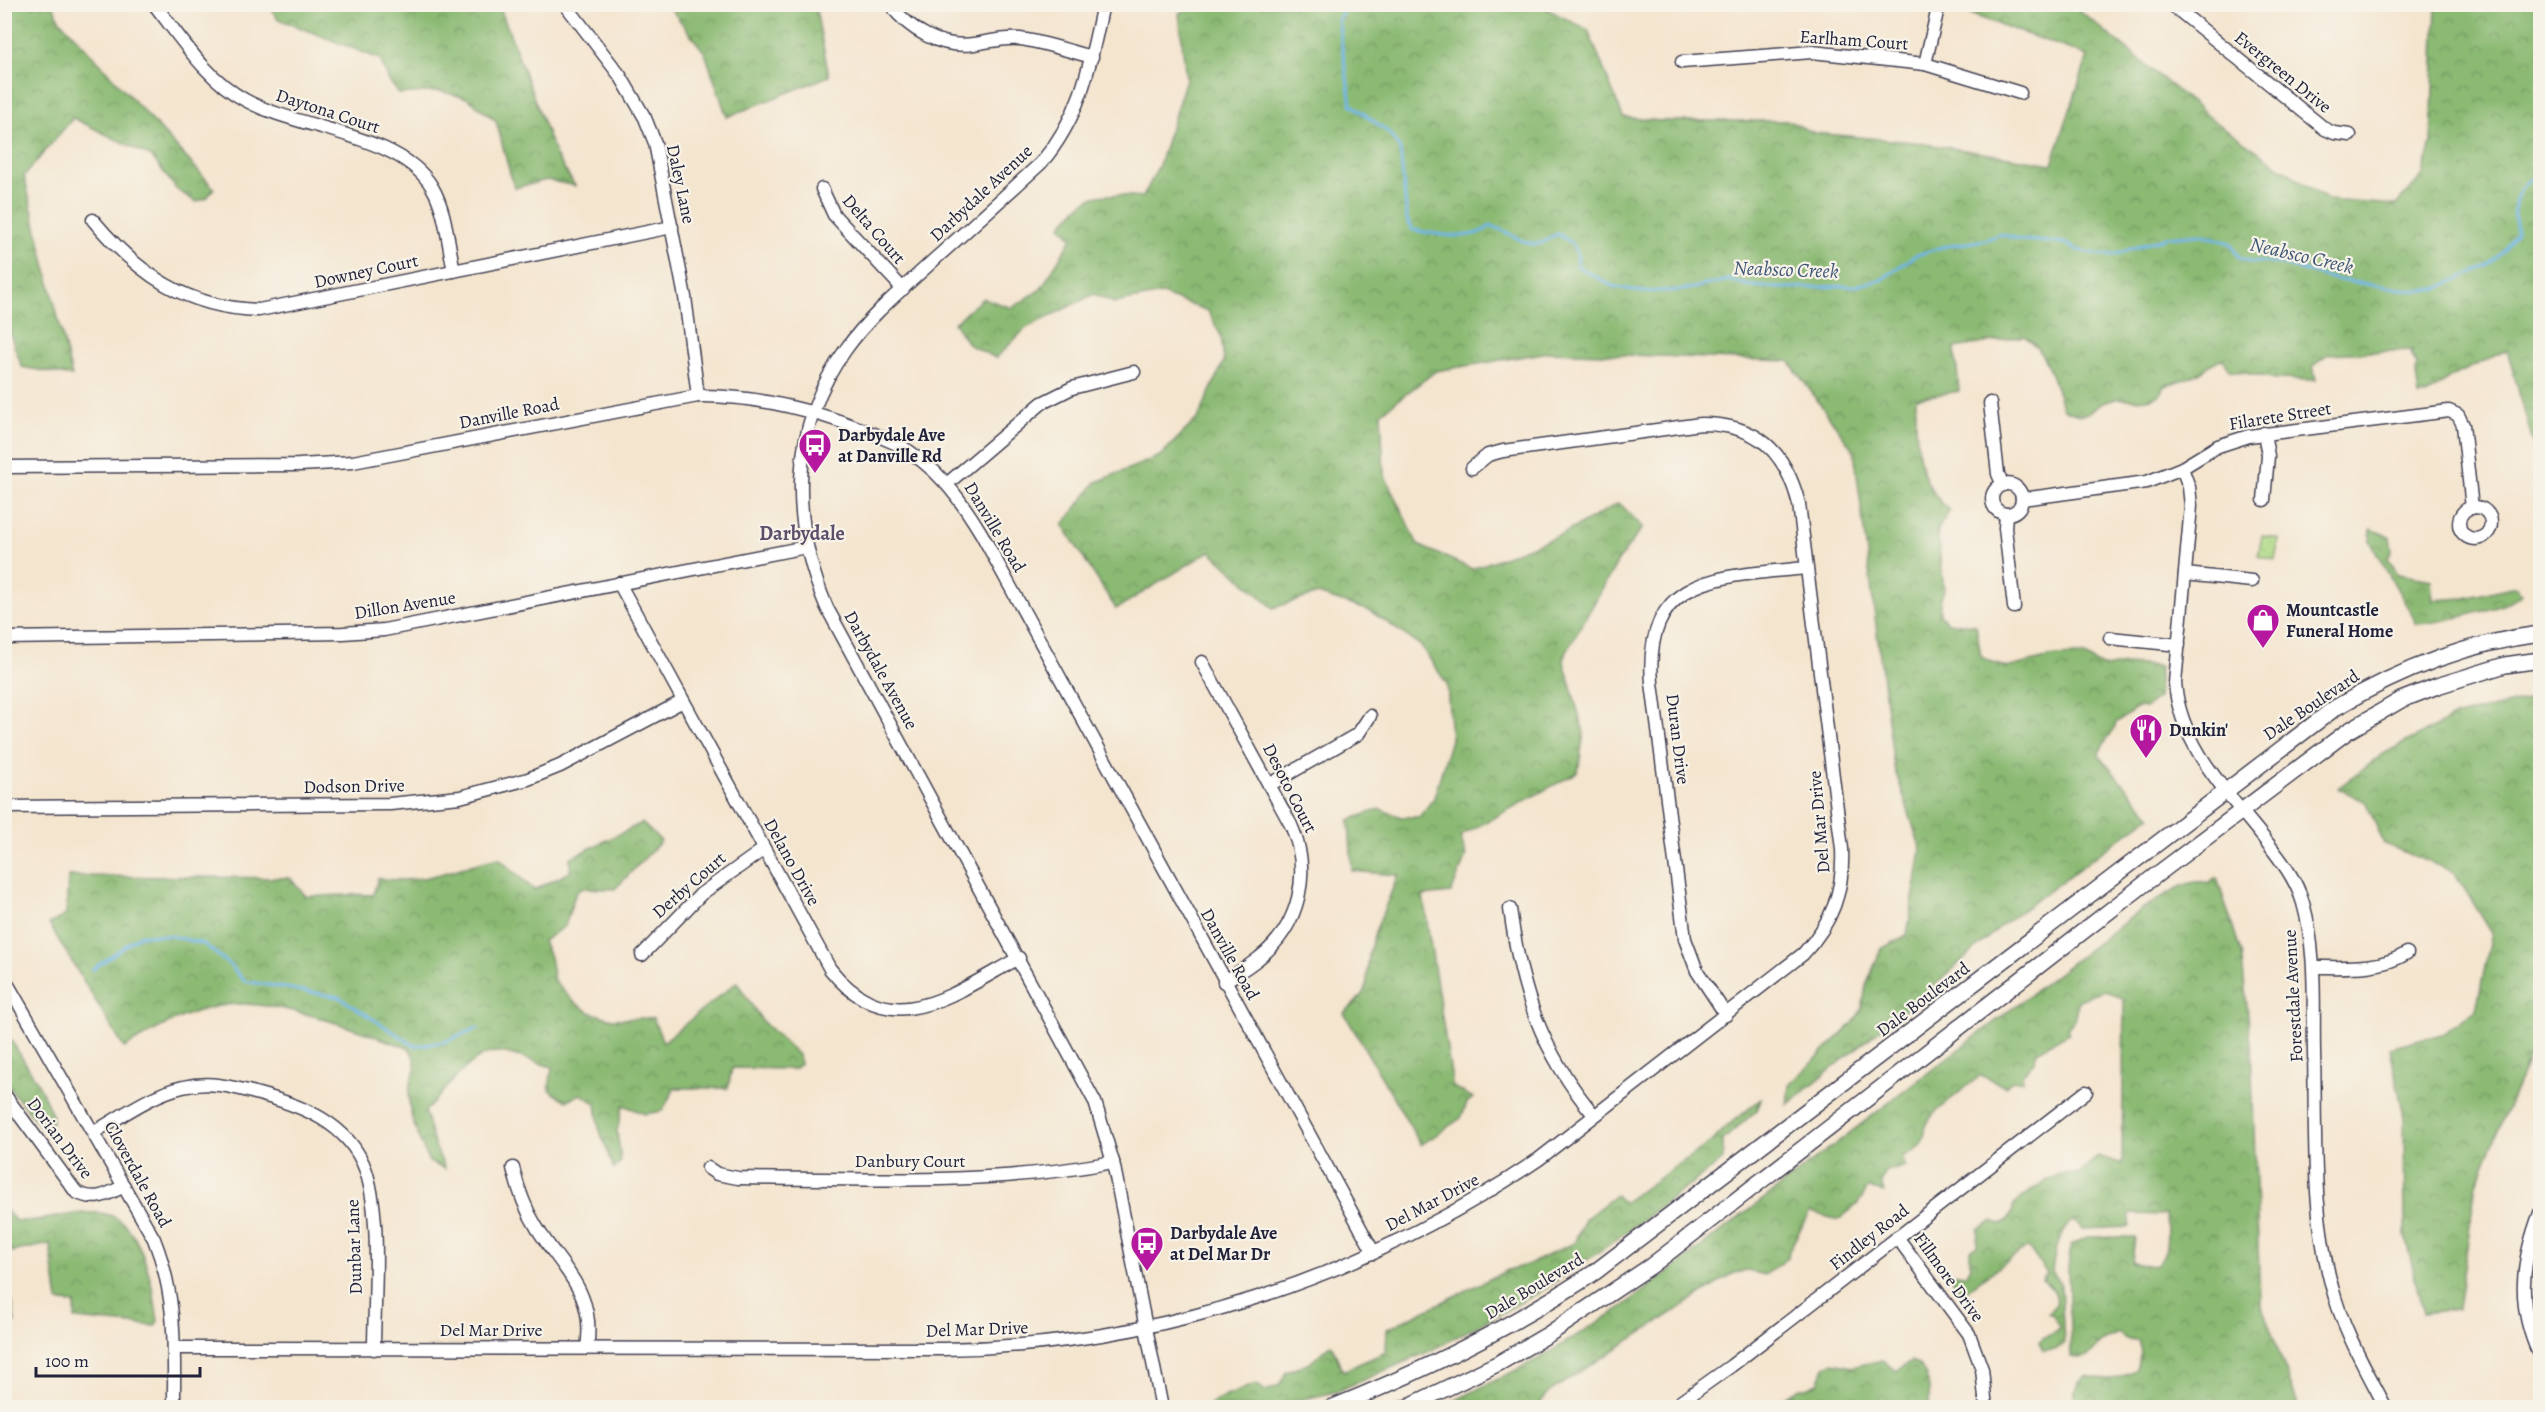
<svg xmlns="http://www.w3.org/2000/svg" width="2545" height="1412" font-family="Alegreya,serif">
	<style>
		.green { fill: url(#green-dots); stroke: #687e60; stroke-width: 1.5 }
		.forest { fill: url(#forest-crowns); stroke: #566e57; stroke-width: 1.5 }
		.lines { fill: none; stroke-linecap: round; stroke-linejoin: round }
		.stream { stroke: #70b6e6; stroke-width: 3 }
		.minor-casing { stroke: #423f51; stroke-width: 15 }
		.major-casing { stroke: #423f51; stroke-width: 18 }
		.minor { stroke: #fff; stroke-width: 12 }
		.major { stroke: #fff; stroke-width: 15 }
		.labels { text-anchor: middle; stroke-width: 4.5; stroke-linejoin: round; paint-order: stroke }
		.street-label { font-size: 18px; fill: #22223b; stroke: #f7f3e8 }
		.poi-label { font-size: 18px; font-weight: bold; fill: #22223b; stroke: #f7f3e8; text-anchor: start }
		.water-label { font-size: 20px; font-style: italic; fill: #3d5677; stroke: #f7f3e8 }
		.neighbourhood-label { font-size: 20px; font-weight: bold; fill: #5d4e6b; stroke: #f7f3e8 }
	</style>
	<defs>
		<pattern id="green-dots" width="8" height="8" patternUnits="userSpaceOnUse" patternTransform="scale(1.5)"><rect width="8" height="8" fill="#afda86"/><path d="M2 2h.1M6 6h.1" fill="none" stroke="#96bb75" stroke-width="1.8" stroke-linecap="round"/></pattern>
		<pattern id="forest-crowns" width="20" height="18" patternUnits="userSpaceOnUse" patternTransform="scale(1.5)"><rect width="20" height="18" fill="#8bba73"/><path d="M2 6a3 3 0 1 1 6 0M12 15a3 3 0 1 1 6 0" fill="none" stroke="#719760"/></pattern>
	</defs>
	<rect width="100%" height="100%" fill="#f7f3e8"/>
	<filter id="ink" filterUnits="userSpaceOnUse"><feTurbulence type="fractalNoise" baseFrequency=".0167" numOctaves="2"/><feDisplacementMap in="SourceGraphic" scale="12" xChannelSelector="R" yChannelSelector="G"/><feConvolveMatrix kernelMatrix="1 2 1 2 8 2 1 2 1" color-interpolation-filters="sRGB"/></filter>
	<filter id="wash" filterUnits="userSpaceOnUse"><feTurbulence type="fractalNoise" baseFrequency=".008" numOctaves="4" result="noise"/><feDisplacementMap in="SourceGraphic" scale="24" xChannelSelector="R" yChannelSelector="G"/><feGaussianBlur stdDeviation="1.35" result="paint"/><feColorMatrix in="noise" values="0 0 0 0 0 0 0 0 0 0 0 0 0 0 0 0 0 1.4 0 .05"/><feComposite in="paint" operator="in"/></filter>
	<g filter="url(#wash)">
		<rect width="100%" height="100%" fill="#f4e5cf"/>
		<path class="green" d="M 2262,536 L 2279,539 L 2275,560 L 2258,556 Z"/>
		<g class="forest">
			<path d="M 4,5 L 53,5 L 59,19 L 214,188 L 207,198 L 196,202 L 177,190 L 152,157 L 73,118 L 24,176 L 72,376 L 22,367 L 4,317 Z"/>
			<path d="M 268,5 L 499,5 L 556,156 L 575,186 L 547,180 L 514,188 L 496,121 L 467,98 L 440,91 L 399,94 L 389,81 L 380,59 L 278,19 Z"/>
			<path d="M 668,5 L 815,5 L 829,76 L 727,117 L 705,53 Z"/>
			<path d="M 1197,5 L 1546,5 L 1547,9 L 1588,30 L 1623,117 L 1660,121 L 1789,121 L 1814,133 L 1914,142 L 2052,164 L 2088,56 L 1967,13 L 1968,5 L 2073,5 L 2213,120 L 2328,200 L 2396,205 L 2423,175 L 2431,143 L 2436,5 L 2540,5 L 2540,467 L 2507,350 L 2451,377 L 2428,394 L 2419,396 L 2416,373 L 2417,365 L 2411,354 L 2413,350 L 2328,354 L 2313,366 L 2316,380 L 2277,379 L 2230,370 L 2223,359 C 2211,362 2208,367 2199,373 C 2188,380 2174,381 2163,387 L 2160,395 C 2137,405 2125,395 2109,400 C 2089,408 2091,423 2063,409 C 2055,386 2047,350 2024,336 L 1955,348 L 1959,391 L 1916,398 C 1915,437 1916,485 1950,510 L 1937,531 L 1944,589 L 1940,602 L 1940,614 L 1948,623 L 1976,625 L 1981,657 L 2006,668 L 2055,656 L 2083,655 L 2105,668 L 2124,664 L 2160,666 L 2158,698 L 2145,708 L 2139,707 L 2116,723 C 2112,737 2100,744 2099,756 L 2151,816 L 2002,925 L 1941,980 L 1787,1105 L 1789,1085 L 1853,1023 L 1862,1009 L 1866,986 L 1881,949 L 1907,935 L 1921,850 L 1894,767 L 1854,451 L 1789,361 L 1549,352 L 1436,371 L 1381,413 L 1384,474 L 1418,545 L 1472,569 L 1565,533 L 1619,503 L 1643,527 L 1618,561 L 1563,658 L 1584,733 L 1578,772 L 1460,836 L 1466,856 L 1451,893 L 1423,896 L 1453,1087 L 1473,1098 L 1467,1103 L 1461,1118 L 1421,1145 L 1344,1013 C 1378,985 1362,980 1371,946 C 1377,922 1390,898 1398,875 L 1352,871 L 1349,820 L 1380,809 L 1401,817 L 1419,817 L 1434,798 L 1451,739 L 1447,684 L 1421,646 L 1370,611 L 1318,594 L 1273,608 L 1210,551 L 1116,609 L 1063,525 L 1096,482 L 1160,456 L 1198,418 L 1224,361 L 1221,336 L 1208,311 L 1162,294 L 1114,303 L 1094,294 L 1026,328 L 996,358 L 969,345 L 954,323 L 983,298 L 1012,308 L 1041,289 L 1072,238 L 1061,226 C 1090,189 1099,194 1143,197 L 1159,165 L 1186,79 L 1179,13 Z"/>
			<path d="M 2371,529 L 2390,537 L 2392,551 L 2388,558 L 2398,574 L 2431,580 L 2433,600 L 2465,598 L 2515,586 L 2522,594 C 2510,608 2438,623 2417,624 L 2370,541 Z"/>
			<path d="M 2540,697 L 2540,1031 L 2476,1184 L 2458,1309 L 2423,1313 L 2405,1235 L 2404,1117 L 2390,1048 L 2442,1034 L 2476,1010 L 2492,933 L 2454,872 L 2384,844 L 2366,802 L 2338,788 L 2385,753 L 2454,717 Z"/>
			<path d="M 642,823 L 661,841 L 615,889 L 580,888 L 575,895 L 565,926 L 543,941 L 550,957 L 554,981 L 573,1001 L 589,1012 L 612,1019 L 653,1018 L 663,1042 L 737,982 L 762,1021 L 798,1055 L 800,1064 L 794,1069 L 732,1068 L 728,1088 L 675,1088 L 662,1111 L 645,1114 L 623,1105 L 617,1131 L 621,1161 L 614,1169 L 599,1128 L 596,1104 L 581,1094 L 566,1101 L 549,1090 L 552,1067 C 537,1063 511,1052 497,1052 C 470,1052 443,1095 425,1111 L 432,1138 L 445,1169 L 429,1162 C 420,1141 408,1117 409,1093 C 410,1073 423,1070 409,1048 C 357,1031 273,995 219,1006 C 184,1012 154,1030 124,1048 L 49,924 L 66,915 L 68,876 L 290,878 L 306,896 C 330,897 350,893 373,895 L 378,878 C 426,886 454,867 499,858 L 534,890 L 570,872 L 570,858 Z"/>
			<path d="M 2217,878 L 2241,952 L 2251,1043 L 2260,1301 L 2299,1407 L 2075,1407 C 2074,1393 2073,1384 2086,1376 C 2107,1381 2118,1381 2136,1369 L 2141,1352 L 2138,1340 L 2126,1339 L 2118,1333 C 2112,1336 2104,1339 2100,1343 C 2090,1354 2087,1361 2071,1357 L 2068,1268 L 2071,1245 L 2087,1237 L 2135,1237 L 2132,1263 L 2154,1266 C 2170,1259 2167,1229 2166,1215 L 2130,1214 L 2130,1227 L 2082,1229 L 2075,1221 L 2069,1223 L 2056,1247 L 2052,1271 L 2061,1284 L 2064,1344 L 2055,1350 L 2043,1351 L 2039,1342 L 2043,1338 L 2057,1332 L 2059,1327 L 2053,1315 L 2048,1313 C 2050,1311 2053,1309 2055,1306 C 2061,1297 2049,1284 2042,1280 L 2047,1273 L 2028,1247 L 1962,1293 L 1948,1273 L 1965,1275 L 1970,1266 L 1970,1250 L 1977,1245 L 1978,1230 L 1993,1221 L 2001,1224 C 2009,1221 2013,1215 2013,1206 C 2030,1191 2055,1169 2079,1174 L 2098,1156 L 2122,1164 L 2124,1000 L 2105,990 L 2079,1000 L 2074,1020 L 2067,1029 L 2069,1033 L 2037,1051 L 2034,1062 L 2022,1074 L 2023,1081 L 2013,1081 L 2005,1086 L 1981,1075 C 1965,1088 1947,1101 1933,1115 C 1915,1134 1938,1140 1902,1157 L 1906,1167 L 1886,1171 L 1881,1183 L 1884,1192 L 1868,1188 L 1857,1205 L 1838,1220 L 1810,1212 L 1789,1250 L 1788,1258 L 1765,1275 L 1748,1271 L 1734,1273 L 1549,1392 L 1537,1407 L 1442,1407 L 1544,1356 L 1621,1308 L 2142,909 C 2161,899 2187,876 2209,883 Z"/>
			<path d="M 4,1029 L 38,1083 L 53,1117 L 49,1129 L 39,1125 L 5,1082 Z"/>
			<path d="M 1761,1099 L 1757,1110 L 1723,1140 L 1723,1160 L 1606,1247 L 1538,1293 L 1430,1351 L 1335,1392 L 1269,1407 L 1207,1407 L 1216,1400 L 1256,1384 L 1266,1391 L 1279,1386 L 1286,1372 L 1310,1363 L 1331,1344 L 1343,1371 L 1386,1352 L 1387,1329 L 1508,1270 L 1527,1265 L 1574,1243 L 1585,1219 L 1616,1195 L 1623,1203 L 1715,1139 L 1722,1130 Z"/>
			<path d="M 5,1209 L 16,1221 C 45,1222 79,1209 105,1214 C 142,1219 154,1291 158,1321 L 155,1326 L 75,1319 L 75,1304 L 58,1301 L 50,1244 L 5,1253 Z"/>
			<path d="M 5,1258 L 15,1322 L 8,1331 L 5,1349 Z"/>
			<path d="M 1882,1360 L 1896,1371 L 1911,1361 C 1930,1369 1930,1390 1929,1407 L 1826,1407 L 1811,1397 L 1797,1407 L 1770,1407 L 1799,1388 L 1807,1388 L 1818,1383 L 1825,1366 L 1833,1363 L 1852,1367 Z"/>
		</g>
		<g class="lines">
			<g class="stream">
				<path d="M 1354,4 L 1346,6 L 1338,20 L 1351,104 L 1389,133 L 1400,149 L 1407,219 L 1413,230 C 1439,234 1468,243 1491,226 C 1507,229 1524,248 1541,243 C 1547,241 1551,236 1558,234 C 1572,242 1580,249 1577,266 L 1612,286 L 1643,292 L 1683,290 L 1729,280 L 1751,286 L 1781,288 L 1854,286 L 1881,280 L 1914,256 L 1942,247 L 1985,240 L 2000,234 L 2021,240 L 2065,243 L 2077,250 L 2097,254 L 2114,255 L 2166,237 L 2201,234 L 2230,243 L 2239,257 L 2252,262 L 2276,263 L 2338,280 L 2417,291 L 2436,289 L 2487,266 L 2504,251 L 2516,232 C 2512,209 2514,183 2540,175"/>
				<path d="M 92,970 L 140,935 L 172,936 L 204,944 L 230,965 L 244,981 L 339,997 L 415,1046 L 444,1042 L 478,1028"/>
			</g>
		</g>
	</g>
	<g filter="url(#ink)">
		<g class="lines">
			<defs>
				<g id="minor">
					<path d="M 154,4 C 181,38 206,79 245,100 C 297,129 401,134 432,187 C 446,210 448,244 454,271"/>
					<path d="M 565,4 L 621,77 L 645,118 L 655,143 L 685,297 L 698,396"/>
					<path d="M 890,4 C 909,30 941,49 974,44 C 989,42 1004,37 1020,39 C 1044,42 1068,51 1092,57"/>
					<path d="M 1103,4 C 1090,64 1082,115 1041,163 C 1006,195 971,227 936,258 C 905,287 871,314 846,349 C 789,427 790,522 827,608 L 1095,1102 L 1113,1162 L 1162,1408"/>
					<path d="M 2171,4 L 2325,129 L 2334,133 L 2350,135"/>
					<path d="M 1682,62 L 1812,52 L 1925,64 L 2020,93"/>
					<path d="M 1925,64 L 1939,4"/>
					<path d="M 822,189 L 834,215 L 903,289"/>
					<path d="M 93,220 C 138,274 186,308 259,310 L 672,227"/>
					<path d="M 1990,403 L 1998,474 L 2003,485"/>
					<path d="M 4,467 L 299,465 L 353,462 L 698,396 C 766,395 835,416 897,444 C 936,466 958,495 981,533 L 1374,1253"/>
					<path d="M 2182,468 L 2189,487 L 2191,506 L 2175,683 C 2180,746 2228,793 2266,841 C 2281,860 2296,879 2303,903 C 2317,952 2313,1002 2314,1052 C 2316,1130 2311,1212 2332,1287 C 2343,1330 2366,1369 2386,1408"/>
					<path d="M 948,483 L 1042,403 L 1072,388 L 1134,372"/>
					<circle cx="2007" cy="499" r="15"/>
					<path d="M 2022,499 L 2147,482 L 2182,468 L 2218,446 L 2249,436 L 2449,411 L 2458,415 L 2463,425 L 2472,508"/>
					<path d="M 2264,500 L 2268,456 L 2264,433"/>
					<circle cx="2475" cy="523" r="16"/>
					<path d="M 2006,514 L 2005,528 L 2014,607"/>
					<path d="M 2185,574 L 2252,581"/>
					<path d="M 619,583 L 830,969 C 891,1045 952,994 1019,958"/>
					<path d="M 4,638 L 343,633 L 384,630 L 806,547"/>
					<path d="M 2110,638 L 2179,645"/>
					<path d="M 1202,662 L 1291,825 C 1312,872 1300,926 1259,958 C 1248,967 1236,974 1224,982"/>
					<path d="M 1269,785 L 1358,734 L 1370,716"/>
					<path d="M 4,807 L 390,804 L 460,797 L 528,779 L 560,766 L 683,701"/>
					<path d="M 1510,909 C 1521,990 1541,1052 1594,1115"/>
					<path d="M 642,955 L 701,894 L 764,849"/>
					<path d="M 2314,967 C 2344,967 2381,970 2407,953"/>
					<path d="M 4,978 L 154,1239 C 177,1297 174,1347 174,1408"/>
					<path d="M 1726,1015 L 1697,971 L 1685,939 L 1652,683 C 1643,572 1723,577 1806,568"/>
					<path d="M 4,1094 L 76,1192 C 94,1202 107,1195 124,1186"/>
					<path d="M 94,1132 C 122,1116 152,1094 183,1087 C 208,1081 231,1086 255,1093 C 300,1105 349,1122 366,1171 C 382,1221 374,1296 374,1349"/>
					<path d="M 513,1168 C 518,1189 525,1209 537,1228 C 563,1270 596,1292 587,1348"/>
					<path d="M 708,1168 L 717,1174 L 738,1178 C 863,1179 989,1186 1113,1162"/>
					<path d="M 2540,1213 C 2521,1263 2516,1306 2540,1356"/>
					<path d="M 1897,1237 L 1969,1334 L 1982,1369 L 1986,1408"/>
					<path d="M 174,1348 L 944,1349 C 1158,1346 1362,1279 1539,1159 L 1803,954 C 1832,923 1844,891 1842,849 L 1799,504 C 1785,450 1757,424 1701,424 L 1503,451 L 1488,455 L 1472,468"/>
					<path d="M 1672,1408 L 1731,1366 L 2086,1092"/>
				</g>
				<g id="major">
					<path d="M 1331,1408 C 1424,1371 1512,1327 1595,1272 L 2335,708 C 2399,670 2466,643 2540,634"/>
					<path d="M 1405,1408 L 1499,1363 L 1549,1334 L 1651,1266 L 2143,885 L 2348,731 L 2401,700 L 2437,686 L 2505,665 L 2540,660"/>
				</g>
			</defs>
			<use href="#minor" class="minor-casing"/>
			<use href="#major" class="major-casing"/>
			<use href="#minor" class="minor"/>
			<use href="#major" class="major"/>
		</g>
	</g>
	<defs>
		<symbol id="bus-pin" viewBox="-11 -11 22 30"><path d="M0 17L-7.5 6A9.5 9.5 0 1 1 7.5 6Z" fill="#b5179e" stroke="#f7f3e8"/><path d="M-5-6H5V4H4V6H2V4H-2V6H-4V4H-5ZM-3.5-4V0h7V-4ZM-3.5 1.2v1.5H-2V1.2ZM2 1.2v1.5H3.5V1.2Z" fill="#fff"/></symbol>
		<symbol id="shop-pin" viewBox="-11 -11 22 30"><path d="M0 17L-7.5 6A9.5 9.5 0 1 1 7.5 6Z" fill="#b5179e" stroke="#f7f3e8"/><path d="M-5-2.5h2.3a2.7 3.5 0 0 1 5.4 0H5L5.5 6h-11ZM-1.5-2.5h3a1.5 2.3 0 0 0-3 0Z" fill="#fff"/></symbol>
		<symbol id="restaurant-pin" viewBox="-11 -11 22 30"><path d="M0 17L-7.5 6A9.5 9.5 0 1 1 7.5 6Z" fill="#b5179e" stroke="#f7f3e8"/><path d="M-5-6h1v4h1v-4h1v4h1v-4h1v5L-1.5 .5V6h-2V.5L-5-1ZM5-6V6H3V1.5H1.5Q1.5-4 5-6Z" fill="#fff"/></symbol>
	</defs>
	<g fill-rule="evenodd">
		<use href="#bus-pin" x="796" y="426" width="38" height="52"/>
		<use href="#shop-pin" x="2244" y="601" width="38" height="52"/>
		<use href="#restaurant-pin" x="2127" y="711" width="38" height="52"/>
		<use href="#bus-pin" x="1128" y="1224" width="38" height="52"/>
	</g>
	<g class="labels">
		<g class="street-label">
			<text transform="translate(1854 40) rotate(4)" y="6">Earlham Court</text>
			<text transform="translate(2283 72) rotate(39)" y="6">Evergreen Drive</text>
			<text transform="translate(328 111) rotate(18)" y="6">Daytona Court</text>
			<text transform="translate(681 184) rotate(78)" y="6">Daley Lane</text>
			<text transform="translate(981 193) rotate(-43)" y="6">Darbydale Avenue</text>
			<text transform="translate(874 229) rotate(49)" y="6">Delta Court</text>
			<text transform="translate(366 271) rotate(-12)" y="6">Downey Court</text>
			<text transform="translate(509 413) rotate(-11)" y="6">Danville Road</text>
			<text transform="translate(2280 416) rotate(-9)" y="6">Filarete Street</text>
			<text transform="translate(995 527) rotate(59)" y="6">Danville Road</text>
			<text transform="translate(405 605) rotate(-9)" y="6">Dillon Avenue</text>
			<text transform="translate(881 670) rotate(61)" y="6">Darbydale Avenue</text>
			<text transform="translate(2311 705) rotate(-34)" y="6">Dale Boulevard</text>
			<text transform="translate(1678 739) rotate(83)" y="6">Duran Drive</text>
			<text transform="translate(354 786) rotate(-1)" y="6">Dodson Drive</text>
			<text transform="translate(1290 788) rotate(63)" y="6">Desoto Court</text>
			<text transform="translate(1819 822) rotate(-95)" y="6">Del Mar Drive</text>
			<text transform="translate(792 862) rotate(61)" y="6">Delano Drive</text>
			<text transform="translate(689 885) rotate(-41)" y="6">Derby Court</text>
			<text transform="translate(1230 954) rotate(61)" y="6">Danville Road</text>
			<text transform="translate(2293 996) rotate(-93)" y="6">Forestdale Avenue</text>
			<text transform="translate(1923 999) rotate(-37)" y="6">Dale Boulevard</text>
			<text transform="translate(60 1138) rotate(53)" y="6">Dorian Drive</text>
			<text x="910" y="1167">Danbury Court</text>
			<text transform="translate(138 1174) rotate(61)" y="6">Cloverdale Road</text>
			<text transform="translate(1432 1202) rotate(-28)" y="6">Del Mar Drive</text>
			<text transform="translate(1869 1237) rotate(-38)" y="6">Findley Road</text>
			<text transform="translate(354 1247) rotate(-92)" y="6">Dunbar Lane</text>
			<text transform="translate(1949 1277) rotate(54)" y="6">Fillmore Drive</text>
			<text transform="translate(1534 1286) rotate(-31)" y="6">Dale Boulevard</text>
			<text transform="translate(977 1329) rotate(-2)" y="6">Del Mar Drive</text>
			<text x="491" y="1336">Del Mar Drive</text>
		</g>
		<g class="poi-label">
			<text x="838" y="441">Darbydale Ave<tspan x="838" dy="21">at Danville Rd</tspan></text>
			<text x="2286" y="616">Mountcastle<tspan x="2286" dy="21">Funeral Home</tspan></text>
			<text x="2169" y="736">Dunkin'</text>
			<text x="1170" y="1239">Darbydale Ave<tspan x="1170" dy="21">at Del Mar Dr</tspan></text>
		</g>
		<g class="water-label">
			<text transform="translate(2302 255) rotate(13)" y="7">Neabsco Creek</text>
			<text transform="translate(1786 269) rotate(2)" y="7">Neabsco Creek</text>
		</g>
		<g class="neighbourhood-label">
			<text x="802" y="540">Darbydale</text>
		</g>
	</g>
	<rect width="2545" height="1412" fill="none" stroke="#f7f3e8" stroke-width="24"/>
	<path d="M36 1367v9h164v-9" fill="none" stroke="#22223b" stroke-width="3"/>
	<text x="45" y="1367" font-size="18" fill="#22223b" stroke="#f7f3e8" stroke-width="4.5" paint-order="stroke">100 m</text>
</svg>
